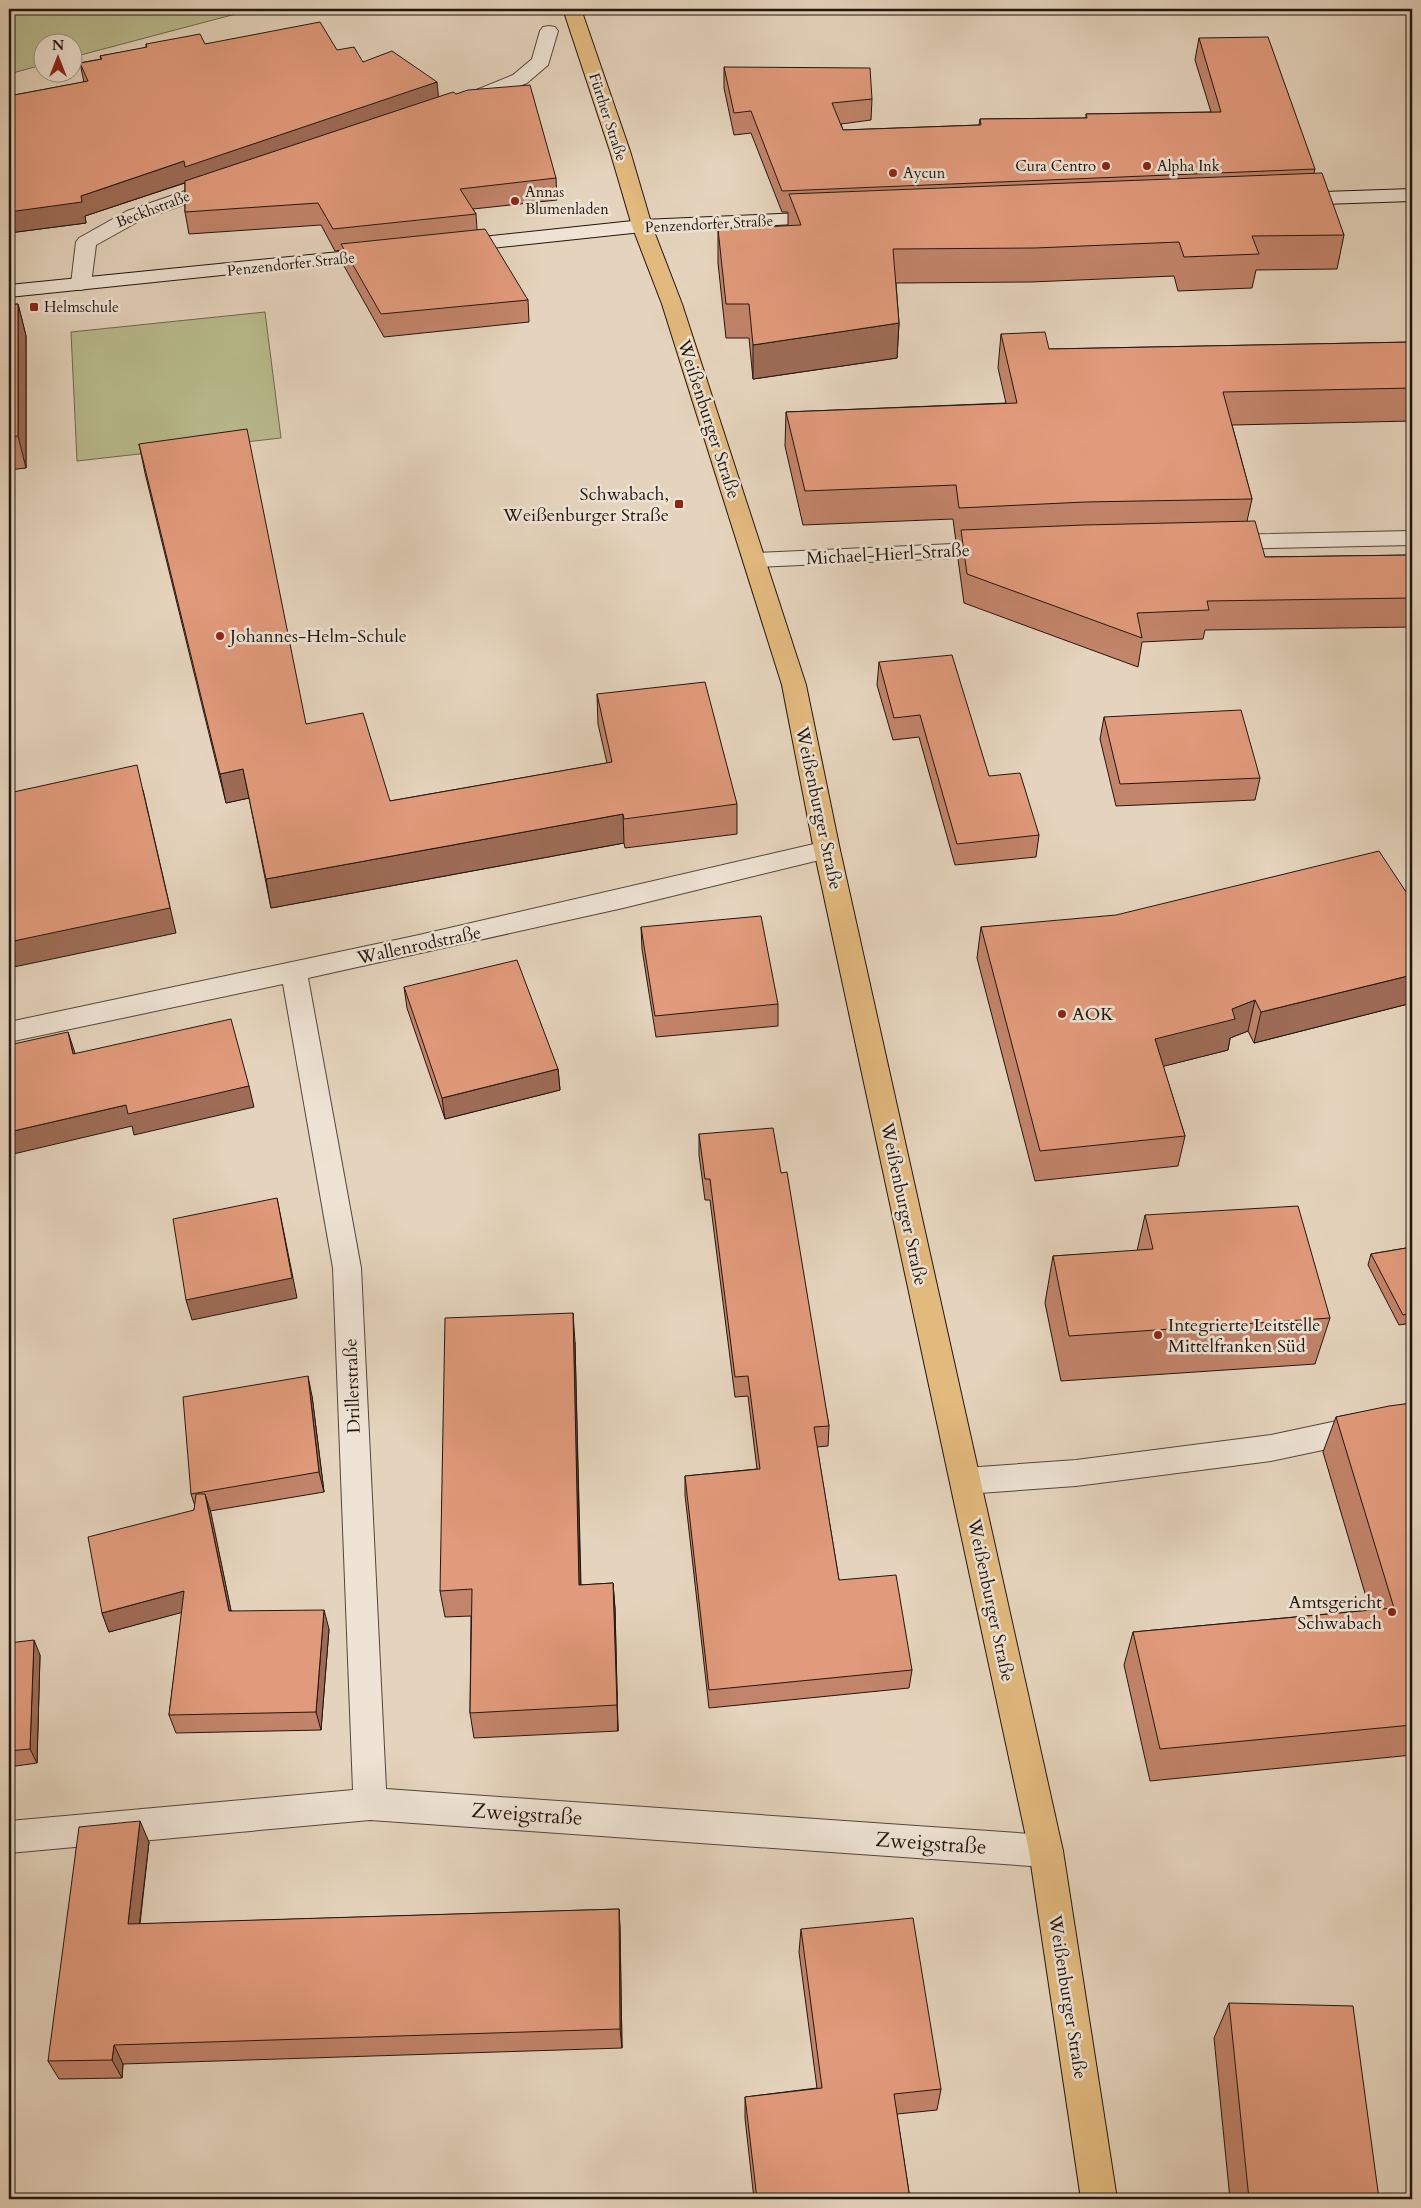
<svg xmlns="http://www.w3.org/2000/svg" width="1421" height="2208" font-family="Cardo,serif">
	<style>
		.green { fill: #b9bc8e; stroke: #6e694e }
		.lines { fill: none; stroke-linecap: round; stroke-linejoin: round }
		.lane-casing { stroke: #53463a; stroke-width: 2 }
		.street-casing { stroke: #53463a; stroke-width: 2 }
		.secondary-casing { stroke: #22160e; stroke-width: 2 }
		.primary-casing { stroke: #22160e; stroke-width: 2 }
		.lane { fill: #eee3d4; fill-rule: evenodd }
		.street { fill: #eee3d4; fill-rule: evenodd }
		.secondary { fill: #eee3d4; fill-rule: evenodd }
		.primary { fill: #e2ba7e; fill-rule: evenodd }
		.wall { fill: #c2846a; stroke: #22160e }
		.shaded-wall { fill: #9e6c56; stroke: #22160e }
		.building { fill: #e19a7b; stroke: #22160e }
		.poi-dot { fill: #8f2418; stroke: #eee3d4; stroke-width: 2 }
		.labels { text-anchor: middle; stroke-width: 5; stroke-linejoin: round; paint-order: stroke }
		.far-street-label { font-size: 15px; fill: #22160e; stroke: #eee3d4 }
		.far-poi-label { font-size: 15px; fill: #22160e; stroke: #eee3d4; text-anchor: start }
		.street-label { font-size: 18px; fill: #22160e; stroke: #eee3d4 }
		.poi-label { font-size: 18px; fill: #22160e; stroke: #eee3d4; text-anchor: start }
		.near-street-label { font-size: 21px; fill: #22160e; stroke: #eee3d4 }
	</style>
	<rect width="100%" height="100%" fill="#e5d4bd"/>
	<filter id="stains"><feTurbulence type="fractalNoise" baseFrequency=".004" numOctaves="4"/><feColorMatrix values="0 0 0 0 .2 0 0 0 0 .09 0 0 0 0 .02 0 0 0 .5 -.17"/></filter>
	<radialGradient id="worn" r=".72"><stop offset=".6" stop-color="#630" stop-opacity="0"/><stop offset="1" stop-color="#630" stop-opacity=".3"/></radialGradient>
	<g class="green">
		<path d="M 9,9 L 276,9 L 247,11 L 73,57 L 72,42 L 42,42 L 42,65 L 9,74 Z"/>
		<path d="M 265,312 L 281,438 L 77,461 L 71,332 Z"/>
	</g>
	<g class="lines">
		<defs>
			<path id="lane" d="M 1412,1405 L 1412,1431 L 1271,1461 L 1076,1486 L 965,1494 L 954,1490 L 950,1481 L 954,1472 L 965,1468 L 1076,1460 L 1271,1435 Z"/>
			<g id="street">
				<path d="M 549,26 L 555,27 L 558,31 L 548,65 L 527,83 L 473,105 L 466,107 L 459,105 L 457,101 L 459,97 L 513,75 L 532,59 L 540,31 L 543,27 Z"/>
				<path d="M 220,179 L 227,181 L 230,185 L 227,189 L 141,220 L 96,245 L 91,284 L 88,288 L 81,290 L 74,288 L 71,284 L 76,242 L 79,238 L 127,211 Z"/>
				<path d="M 1412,531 L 1412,545 L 1222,549 L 1214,547 L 1211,542 L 1214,537 L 1222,535 Z"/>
				<path d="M 997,542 L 1005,544 L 1008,549 L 1005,554 L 997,556 L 754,567 L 746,565 L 743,560 L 746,555 L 754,553 Z"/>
				<path d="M 827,841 L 836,844 L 840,850 L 836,856 L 623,908 L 308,978 L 361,1268 L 386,1789 L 1046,1835 L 1058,1839 L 1063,1851 L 1058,1863 L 1046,1867 L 370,1820 L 9,1853 L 9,1821 L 353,1790 L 333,1268 L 283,984 L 9,1042 L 9,1022 L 419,935 Z"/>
			</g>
			<g id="secondary">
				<path d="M 1412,189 L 1412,201 L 1294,205 L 1287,203 L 1284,199 L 1287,195 L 1294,193 Z"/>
				<path d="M 826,212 L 833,214 L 836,218 L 833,222 L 642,232 L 455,252 L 448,250 L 445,246 L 448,242 L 455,240 L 642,220 Z"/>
				<path d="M 380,248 L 387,250 L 390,254 L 387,258 L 9,297 L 9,285 Z"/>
			</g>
			<path id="primary" d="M 563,9 L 581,9 L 630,151 L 652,226 L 682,304 L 806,685 L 840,850 L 1063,1851 L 1117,2199 L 1081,2199 L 1029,1851 L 814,850 L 782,685 L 662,304 L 632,226 L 610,151 Z"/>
		</defs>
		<use href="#lane" class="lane-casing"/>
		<use href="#street" class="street-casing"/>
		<use href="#secondary" class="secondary-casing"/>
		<use href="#primary" class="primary-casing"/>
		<use href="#lane" class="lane"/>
		<use href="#street" class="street"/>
		<use href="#secondary" class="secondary"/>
		<use href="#primary" class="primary"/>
	</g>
	<g class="wall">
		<path d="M 1199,38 L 1315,169 L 1314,173 L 1344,235 L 1337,269 L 1256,270 L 1252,288 L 1178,291 L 1174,276 L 1031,282 L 896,283 L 899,323 L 897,358 L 753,379 L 749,338 L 726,338 L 718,263 L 718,229 L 788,226 L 788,212 L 782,212 L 751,133 L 734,135 L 724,88 L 724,67 L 872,99 L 871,120 L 841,124 L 843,130 L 979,125 L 980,119 L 1086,118 L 1086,114 L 1211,112 L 1195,60 Z"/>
		<path d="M 146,44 L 205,44 L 337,50 L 439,97 L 556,178 L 557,200 L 473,209 L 476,214 L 477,229 L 528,300 L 529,322 L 384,337 L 344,266 L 342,250 L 335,251 L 321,225 L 189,234 L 185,212 L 185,183 L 85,216 L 86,223 L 9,233 L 9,96 L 84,82 L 80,63 L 101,59 L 100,56 L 146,48 Z"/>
		<path d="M 18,304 L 26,336 L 26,468 L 9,470 L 9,305 Z"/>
		<path d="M 1001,334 L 1049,349 L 1412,342 L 1412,421 L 1232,425 L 1252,499 L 1247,521 L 1265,557 L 1412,555 L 1412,627 L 1205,630 L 1203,639 L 1142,642 L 1138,667 L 964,603 L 958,559 L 960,542 L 956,542 L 953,519 L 803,525 L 785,446 L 786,412 L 1006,403 L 998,368 Z"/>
		<path d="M 139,444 L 306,724 L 390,801 L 607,763 L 598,724 L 597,694 L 737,804 L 737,834 L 625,848 L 624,843 L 271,908 L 249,798 L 226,803 L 145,473 Z"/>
		<path d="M 879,662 L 989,776 L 1039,835 L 1036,857 L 955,865 L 919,737 L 893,740 L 877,685 Z"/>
		<path d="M 1104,717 L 1260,778 L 1255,800 L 1116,806 L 1100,739 Z"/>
		<path d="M 1412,901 L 1412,1003 L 1254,1043 L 1248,1031 L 1230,1038 L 1228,1050 L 1163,1066 L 1185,1136 L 1178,1166 L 1035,1181 L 977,958 L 981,927 Z"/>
		<path d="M 641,927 L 778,1004 L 778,1026 L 656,1037 L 642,949 Z"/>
		<path d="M 404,987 L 558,1069 L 560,1090 L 445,1119 L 407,1008 Z"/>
		<path d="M 699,1134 L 781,1173 L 829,1426 L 828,1446 L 817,1447 L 839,1580 L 912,1670 L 909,1688 L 709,1708 L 685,1495 L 685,1476 L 757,1469 L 748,1396 L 735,1397 L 710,1200 L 705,1200 L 699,1155 Z"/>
		<path d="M 1145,1215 L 1330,1318 L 1315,1364 L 1061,1381 L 1045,1303 L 1053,1256 L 1137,1251 Z"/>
		<path d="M 1412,1247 L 1412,1323 L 1399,1325 L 1368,1265 L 1371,1254 Z"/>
		<path d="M 575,1342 L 581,1585 L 613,1583 L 615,1609 L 618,1731 L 474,1738 L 470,1713 L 471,1616 L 445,1617 L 440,1591 Z"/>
		<path d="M 312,1396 L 324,1492 L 210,1511 L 231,1611 L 329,1629 L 321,1730 L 176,1733 L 169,1715 L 182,1612 L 109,1632 L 102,1613 L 194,1510 L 195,1506 L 191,1494 Z"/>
		<path d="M 1412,1403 L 1412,1755 L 1150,1781 L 1124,1665 L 1133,1632 L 1370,1610 L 1323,1452 L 1336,1417 Z"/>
		<path d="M 9,1643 L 40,1655 L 37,1763 L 9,1767 Z"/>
		<path d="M 149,1842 L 140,1924 L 619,1909 L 620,1929 L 622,2048 L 123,2064 L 122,2078 L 59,2079 L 48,2061 Z"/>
		<path d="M 801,1929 L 941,2089 L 937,2110 L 897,2114 L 910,2199 L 754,2199 L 745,2118 L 745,2097 L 817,2088 L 799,1952 Z"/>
		<path d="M 1229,2003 L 1379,2199 L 1230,2199 L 1214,2038 Z"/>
	</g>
	<g class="shaded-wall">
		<path d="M 437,82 L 439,102 L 187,182 L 85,216 L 86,223 L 9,233 L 9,212 L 81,196 L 184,161 Z"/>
		<path d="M 18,304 L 26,336 L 26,468 L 18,436 Z"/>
		<path d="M 899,323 L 897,358 L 753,379 L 753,345 Z"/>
		<path d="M 243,769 L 249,798 L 226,803 L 220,774 Z"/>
		<path d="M 143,790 L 176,933 L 9,968 L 9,942 Z"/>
		<path d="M 623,814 L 624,843 L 271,908 L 266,879 Z"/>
		<path d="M 1412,975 L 1412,1003 L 1254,1043 L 1261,1012 Z"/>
		<path d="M 1255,1000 L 1248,1031 L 1230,1038 L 1228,1050 L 1149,1070 L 1155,1039 Z"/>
		<path d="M 68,1032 L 75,1053 L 79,1076 L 73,1054 Z"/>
		<path d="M 558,1069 L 560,1090 L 445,1119 L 442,1098 Z"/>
		<path d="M 249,1086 L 254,1107 L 134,1135 L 132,1126 L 9,1155 L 9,1132 L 126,1105 Z"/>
		<path d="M 277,1198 L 297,1298 L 192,1320 L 186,1300 Z"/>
		<path d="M 573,1313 L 575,1342 L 581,1611 L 579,1585 Z"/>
		<path d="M 308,1376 L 312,1396 L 324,1492 L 319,1472 Z"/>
		<path d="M 205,1494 L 211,1513 L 235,1630 L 229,1611 Z"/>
		<path d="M 613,1583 L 615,1609 L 618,1731 L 617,1705 Z"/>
		<path d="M 184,1591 L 191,1610 L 109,1632 L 102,1613 Z"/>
		<path d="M 324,1610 L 329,1629 L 321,1730 L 316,1712 Z"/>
		<path d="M 34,1640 L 40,1655 L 37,1763 L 30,1749 Z"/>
		<path d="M 140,1821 L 149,1842 L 137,1944 L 128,1924 Z"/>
		<path d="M 619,1909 L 620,1929 L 622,2048 L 620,2029 Z"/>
		<path d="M 114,2045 L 123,2064 L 122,2078 L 112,2060 Z"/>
	</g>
	<g class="building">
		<path d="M 320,22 L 337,50 L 354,47 L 363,62 L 392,51 L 437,82 L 185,167 L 184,161 L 81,196 L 82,202 L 9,212 L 9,96 L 88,81 L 80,63 L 102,59 L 100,56 L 147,47 L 146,44 L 200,34 L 205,44 Z"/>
		<path d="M 1268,37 L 1315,169 L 782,191 L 751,111 L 734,113 L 724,67 L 870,68 L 872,99 L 832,103 L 843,130 L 981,125 L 980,119 L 1087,118 L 1086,114 L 1221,112 L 1199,38 Z"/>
		<path d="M 530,85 L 556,178 L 460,189 L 476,214 L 333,229 L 318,203 L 185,212 L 185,181 L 453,92 L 456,94 L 468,90 Z"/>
		<path d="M 1322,173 L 1344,235 L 1252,236 L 1259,254 L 1184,257 L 1179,242 L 1035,248 L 893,249 L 899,323 L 753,345 L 749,304 L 726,304 L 718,229 L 801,225 L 789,194 Z"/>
		<path d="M 485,229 L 528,300 L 381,314 L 341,244 Z"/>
		<path d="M 18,304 L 18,436 L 9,437 L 9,305 Z"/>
		<path d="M 1045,332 L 1049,349 L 1412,342 L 1412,388 L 1223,392 L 1252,499 L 1085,502 L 959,508 L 956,485 L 805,491 L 786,412 L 1017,403 L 1001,334 Z"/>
		<path d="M 247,429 L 306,724 L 363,713 L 390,801 L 612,762 L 597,694 L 705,682 L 737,804 L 624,819 L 623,814 L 266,879 L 243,769 L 220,774 L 139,444 Z"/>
		<path d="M 1255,521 L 1265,557 L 1412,555 L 1412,598 L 1207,601 L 1209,610 L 1137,613 L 1142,638 L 967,574 L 961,530 L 1084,525 Z"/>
		<path d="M 952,655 L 989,776 L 1020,773 L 1039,835 L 957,844 L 920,715 L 894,718 L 879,662 Z"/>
		<path d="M 1241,710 L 1260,778 L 1120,784 L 1104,717 Z"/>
		<path d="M 137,765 L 170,908 L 9,942 L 9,793 Z"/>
		<path d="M 1379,851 L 1412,901 L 1412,975 L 1261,1012 L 1255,1000 L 1232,1009 L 1235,1019 L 1155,1039 L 1185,1136 L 1040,1151 L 981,927 L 1116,915 Z"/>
		<path d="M 761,916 L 778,1004 L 655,1016 L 641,927 Z"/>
		<path d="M 517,960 L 558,1069 L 442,1098 L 404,987 Z"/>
		<path d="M 231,1019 L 249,1086 L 128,1114 L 126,1105 L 9,1132 L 9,1045 L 68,1032 L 73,1054 Z"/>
		<path d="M 773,1128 L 781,1173 L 787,1172 L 829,1426 L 814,1427 L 839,1580 L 896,1575 L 912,1670 L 709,1690 L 685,1476 L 760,1469 L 748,1376 L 735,1377 L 710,1179 L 705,1179 L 699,1134 Z"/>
		<path d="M 277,1198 L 292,1278 L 186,1300 L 173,1219 Z"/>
		<path d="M 1298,1206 L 1330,1318 L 1069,1336 L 1053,1256 L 1153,1249 L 1145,1215 Z"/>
		<path d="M 1412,1247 L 1412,1313 L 1403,1315 L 1371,1254 Z"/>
		<path d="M 573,1313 L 579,1585 L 613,1583 L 617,1705 L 470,1713 L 472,1589 L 440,1591 L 445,1318 Z"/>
		<path d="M 308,1376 L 319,1472 L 191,1494 L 183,1397 Z"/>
		<path d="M 1412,1403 L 1412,1725 L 1160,1749 L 1133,1632 L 1394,1608 L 1336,1417 L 1389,1406 Z"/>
		<path d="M 196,1494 L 205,1494 L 229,1611 L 324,1610 L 316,1712 L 169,1715 L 184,1591 L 102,1613 L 88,1537 L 194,1510 Z"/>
		<path d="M 34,1640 L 30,1749 L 9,1751 L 9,1643 Z"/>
		<path d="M 140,1821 L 128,1924 L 619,1909 L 620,2029 L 114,2045 L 112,2060 L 48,2061 L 79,1827 Z"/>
		<path d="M 913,1918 L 941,2089 L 894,2094 L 910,2199 L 757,2199 L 745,2097 L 822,2088 L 801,1929 Z"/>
		<path d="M 1229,2003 L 1353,2006 L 1379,2199 L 1249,2199 Z"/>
	</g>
	<g class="poi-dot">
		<circle cx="1106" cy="166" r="5"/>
		<circle cx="1147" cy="166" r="5"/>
		<circle cx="893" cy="173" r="5"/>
		<circle cx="515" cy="201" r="5"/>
		<rect x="29" y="302" width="10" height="10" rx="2.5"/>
		<rect x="674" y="499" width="10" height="10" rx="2.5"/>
		<circle cx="220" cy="636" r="5"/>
		<circle cx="1062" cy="1014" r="5"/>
		<circle cx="1158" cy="1335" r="5"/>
		<circle cx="1392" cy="1612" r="5"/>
	</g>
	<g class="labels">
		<g class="far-street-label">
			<text transform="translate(608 117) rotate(72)" y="5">Fürther Straße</text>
			<text transform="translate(153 209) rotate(-21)" y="5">Beckhstraße</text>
			<text transform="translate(709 224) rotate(-3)" y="5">Penzendorfer Straße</text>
			<text transform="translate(291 264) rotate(-6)" y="5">Penzendorfer Straße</text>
		</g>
		<g class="far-poi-label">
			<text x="1096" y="171" text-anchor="end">Cura Centro</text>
			<text x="1157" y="171">Alpha Ink</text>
			<text x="903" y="178">Aycun</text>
			<text x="525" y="197">Annas<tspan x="525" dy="17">Blumenladen</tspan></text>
			<text x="44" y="312">Helmschule</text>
		</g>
		<g class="street-label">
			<text transform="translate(709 419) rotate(72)" y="6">Weißenburger Straße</text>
			<text transform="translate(888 554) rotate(-3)" y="6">Michael-Hierl-Straße</text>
			<text transform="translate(819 808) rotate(78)" y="6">Weißenburger Straße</text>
			<text transform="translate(419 945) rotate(-12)" y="6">Wallenrodstraße</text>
			<text transform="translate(904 1204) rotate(78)" y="6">Weißenburger Straße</text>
			<text transform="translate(352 1386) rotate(-92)" y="6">Drillerstraße</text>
			<text transform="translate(991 1600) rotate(78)" y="6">Weißenburger Straße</text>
			<text transform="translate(1068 1997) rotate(81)" y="6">Weißenburger Straße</text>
		</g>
		<g class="poi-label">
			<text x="669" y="500" text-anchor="end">Schwabach,<tspan x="669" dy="21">Weißenburger Straße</tspan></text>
			<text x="230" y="642">Johannes-Helm-Schule</text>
			<text x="1072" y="1020">AOK</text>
			<text x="1168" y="1331">Integrierte Leitstelle<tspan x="1168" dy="21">Mittelfranken Süd</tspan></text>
			<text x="1382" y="1608" text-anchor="end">Amtsgericht<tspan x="1382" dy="21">Schwabach</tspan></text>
		</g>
		<g class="near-street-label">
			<text transform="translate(527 1814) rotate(4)" y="7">Zweigstraße</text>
			<text transform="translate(931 1843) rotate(4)" y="7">Zweigstraße</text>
		</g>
	</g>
	<rect width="1421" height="2208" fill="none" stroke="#e5d4bd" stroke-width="30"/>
	<rect x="10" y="10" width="1401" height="2188" fill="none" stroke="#22160e" stroke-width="2.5"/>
	<rect x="15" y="15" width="1391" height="2178" fill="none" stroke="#22160e"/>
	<g transform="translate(58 58)"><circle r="24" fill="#eee3d4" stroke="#9c9185"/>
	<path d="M0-4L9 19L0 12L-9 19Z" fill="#8f2418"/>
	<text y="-8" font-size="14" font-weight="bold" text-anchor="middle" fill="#22160e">N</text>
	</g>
	<rect width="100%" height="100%" filter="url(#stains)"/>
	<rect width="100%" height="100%" fill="url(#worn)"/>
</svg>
